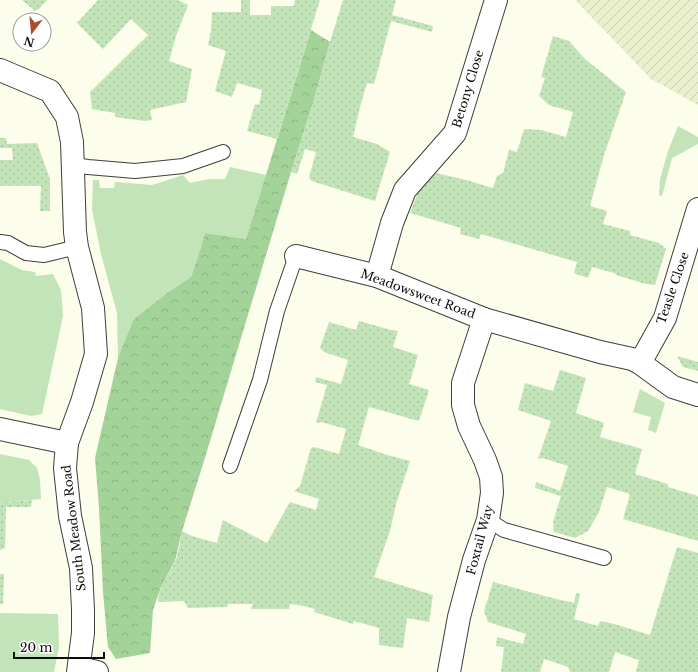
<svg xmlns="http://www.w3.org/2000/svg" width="698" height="672" font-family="'Libre Baskerville',serif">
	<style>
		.farmland { fill: url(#farmland-furrows) }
		.grass { fill: #c2e4b8 }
		.forest { fill: url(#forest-crowns) }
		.garden { fill: url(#garden-dots) }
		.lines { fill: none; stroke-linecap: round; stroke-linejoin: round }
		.lane-casing { stroke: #3e3e3e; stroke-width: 16 }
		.street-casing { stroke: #3e3e3e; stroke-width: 24 }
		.lane { stroke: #fff; stroke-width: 14 }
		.street { stroke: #fff; stroke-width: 22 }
		.labels { text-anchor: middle; stroke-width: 4; stroke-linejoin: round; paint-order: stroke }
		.street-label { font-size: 12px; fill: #0b0b0b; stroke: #fff }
	</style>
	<defs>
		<pattern id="farmland-furrows" width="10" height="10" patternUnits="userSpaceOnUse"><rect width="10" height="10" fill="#eaf0cd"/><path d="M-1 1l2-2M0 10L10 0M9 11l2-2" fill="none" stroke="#c7ccaf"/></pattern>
		<pattern id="forest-crowns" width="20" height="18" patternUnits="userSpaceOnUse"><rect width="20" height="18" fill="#a3d399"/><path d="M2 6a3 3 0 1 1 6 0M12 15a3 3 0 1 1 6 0" fill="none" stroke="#8bb482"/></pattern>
		<pattern id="garden-dots" width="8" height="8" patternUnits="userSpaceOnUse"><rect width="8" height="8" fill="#c2e4b8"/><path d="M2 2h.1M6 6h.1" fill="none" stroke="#a5c29d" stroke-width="1.8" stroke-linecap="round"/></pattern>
	</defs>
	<rect width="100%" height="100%" fill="#fcfdeb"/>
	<path class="farmland" d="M 575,0 L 698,0 L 698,105 L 651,79 Z"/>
	<g class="grass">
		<path d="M 678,126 L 698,137 L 698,144 L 672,158 L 662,196 L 659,195 L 660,180 L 667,154 Z"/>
		<path d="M 230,167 L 266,175 L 246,239 L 205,233 L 202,244 L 191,277 L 167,293 L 133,320 L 118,358 L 117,313 L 101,254 L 92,209 L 93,180 L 99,180 L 100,188 L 114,188 L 115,182 L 152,185 L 183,175 L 190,183 L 209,179 L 225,179 Z"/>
		<path d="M 0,259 L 22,270 L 35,272 L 36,276 L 53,274 L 61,290 L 63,316 L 42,414 L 31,416 L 0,409 Z"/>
		<path d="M 640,389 L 665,403 L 656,433 L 648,430 L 651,417 L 633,412 Z"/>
		<path d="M 0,454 L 29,460 L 37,468 L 40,480 L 41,499 L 5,502 L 0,505 Z"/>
		<path d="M 0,613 L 58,614 L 59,647 L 54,672 L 0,672 Z"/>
	</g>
	<path class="forest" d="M 311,30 L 330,42 L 314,100 L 291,172 L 204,461 L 182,531 L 175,561 L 161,587 L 153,610 L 150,653 L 116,659 L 108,647 L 103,592 L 99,508 L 95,458 L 118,358 L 133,320 L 167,293 L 191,277 L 202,244 L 205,233 L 246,239 Z"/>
	<g class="garden">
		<path d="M 22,0 L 47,0 L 39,9 L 35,11 Z"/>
		<path d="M 98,0 L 178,0 L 188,5 L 176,36 L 169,61 L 192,69 L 186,102 L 150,110 L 152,120 L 145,121 L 115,117 L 115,113 L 92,109 L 90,92 L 148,35 L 131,19 L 103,49 L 77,23 Z"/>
		<path d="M 241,0 L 250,0 L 250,15 L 271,15 L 271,6 L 294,6 L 295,0 L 320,0 L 277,139 L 247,131 L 255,104 L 259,105 L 262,90 L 237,83 L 232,97 L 215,91 L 226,51 L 208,45 L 211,31 L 212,12 L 241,12 Z"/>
		<path d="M 343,0 L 396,0 L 392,15 L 433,26 L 432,32 L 391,21 L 374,84 L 367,83 L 360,107 L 353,137 L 377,144 L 390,152 L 375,201 L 312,181 L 309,178 L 316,152 L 305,149 L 297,174 L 291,172 L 314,100 L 330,42 Z"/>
		<path d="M 553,36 L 569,41 L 585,59 L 626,92 L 604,155 L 590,206 L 607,211 L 603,224 L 630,231 L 630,235 L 659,243 L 666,249 L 655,285 L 646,284 L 619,276 L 614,273 L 592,267 L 588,278 L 574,273 L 577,262 L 481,234 L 479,239 L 460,234 L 461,228 L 410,213 L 417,195 L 428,178 L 436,173 L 466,180 L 493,188 L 497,176 L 503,173 L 509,150 L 517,152 L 524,129 L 541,130 L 566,137 L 573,112 L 549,105 L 539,96 L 545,78 L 541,77 Z"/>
		<path d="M 0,138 L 6,138 L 7,144 L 37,143 L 50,179 L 50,211 L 40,211 L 41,186 L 0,186 L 0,160 L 13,160 L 12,148 L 0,148 Z"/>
		<path d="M 359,321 L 391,330 L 398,331 L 393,347 L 418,355 L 409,384 L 429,390 L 419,421 L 369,407 L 358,445 L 384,454 L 410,461 L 396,504 L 390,531 L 374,577 L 433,595 L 429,622 L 407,618 L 403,648 L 379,645 L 379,628 L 354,621 L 353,624 L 314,612 L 315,609 L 304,606 L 290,604 L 289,609 L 251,609 L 253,604 L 228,604 L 227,607 L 188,608 L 184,601 L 158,602 C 158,587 169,575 175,562 C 179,553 180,541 182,531 L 192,536 L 217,543 L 223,520 L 267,543 L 286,509 L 290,502 L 316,510 L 319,499 L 294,491 L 300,486 L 311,448 L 314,447 L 339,454 L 346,429 L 321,422 L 316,423 L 327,385 L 315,382 L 316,377 L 341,384 L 348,360 L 324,352 L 320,348 L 329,322 L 356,330 Z"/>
		<path d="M 677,356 L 698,362 L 698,371 L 683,367 Z"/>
		<path d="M 560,370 L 586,378 L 576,413 L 604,423 L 600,437 L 642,449 L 635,474 L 668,484 L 668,487 L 698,496 L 698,541 L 623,519 L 630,494 L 607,487 L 599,512 L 588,531 L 575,538 L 554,532 L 553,522 L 561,496 L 535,488 L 536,482 L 560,491 L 568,466 L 543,458 L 538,459 L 551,421 L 518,410 L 525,383 L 553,391 Z"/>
		<path d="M 32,500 L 31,507 L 6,507 L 5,548 L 0,550 L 0,505 L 5,502 Z"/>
		<path d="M 677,547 L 698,553 L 698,672 L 636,672 L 639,660 L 615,652 L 609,672 L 570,672 L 568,667 L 544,659 L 540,672 L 501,672 L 504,647 L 496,646 L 497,637 L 523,644 L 526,634 L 488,622 L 484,611 L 493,582 C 520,589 547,597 574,603 L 576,593 L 580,594 L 574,619 L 598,626 L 600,621 L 614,624 L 650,635 Z"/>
		<path d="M 0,574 L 4,574 L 3,604 L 0,604 Z"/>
	</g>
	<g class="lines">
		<defs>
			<g id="lane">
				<path d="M 73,165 L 88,167 L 135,171 L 183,166 L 223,152"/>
				<path d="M 0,242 L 8,243 L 26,253 L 44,255 L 77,247"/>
				<path d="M 230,466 L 260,380 L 277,311 L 296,256"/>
				<path d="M 488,520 L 504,530 L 604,558"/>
			</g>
			<g id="street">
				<path d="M 0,70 L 50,91 L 67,117 L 72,142 L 75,232 L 77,247 L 93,308 L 96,354 L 82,402 L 67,443 L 65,468 L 70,516 L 81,568 L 83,610 L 83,633 L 78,672"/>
				<path d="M 296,256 L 377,276 L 484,319 L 600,352 L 632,359 L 640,363 L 673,387 L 698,395"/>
				<path d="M 377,276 L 392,223 L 405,190 L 455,133 L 496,0"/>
				<path d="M 640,363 L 665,318 L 698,209"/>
				<path d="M 0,429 L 67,443"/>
				<path d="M 79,668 L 97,672"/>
				<path d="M 449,672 L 459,617 L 474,560 L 488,520 L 492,493 L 491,477 L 485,460 L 469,426 L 463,405 L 463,383 L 484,319"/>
			</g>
		</defs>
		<use href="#lane" class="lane-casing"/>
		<use href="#street" class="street-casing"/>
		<use href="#lane" class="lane"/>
		<use href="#street" class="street"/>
	</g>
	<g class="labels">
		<g class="street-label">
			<text transform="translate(468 89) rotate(-73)" y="4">Betony Close</text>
			<text transform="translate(673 288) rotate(-71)" y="4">Teasle Close</text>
			<text transform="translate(418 294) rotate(20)" y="4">Meadowsweet Road</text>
			<text transform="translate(74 528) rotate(-97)" y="4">South Meadow Road</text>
			<text transform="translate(480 540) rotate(-75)" y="4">Foxtail Way</text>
		</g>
	</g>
	<g transform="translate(32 32) rotate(196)"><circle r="19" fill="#ffffff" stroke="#9d9d9d"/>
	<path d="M0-3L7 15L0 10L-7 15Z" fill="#ad4d30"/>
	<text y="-6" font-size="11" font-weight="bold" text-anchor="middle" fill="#0b0b0b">N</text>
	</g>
	<path d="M14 652v6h90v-6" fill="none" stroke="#0b0b0b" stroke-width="2"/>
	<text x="20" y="652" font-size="12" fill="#0b0b0b" stroke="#ffffff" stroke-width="3" paint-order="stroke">20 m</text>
</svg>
